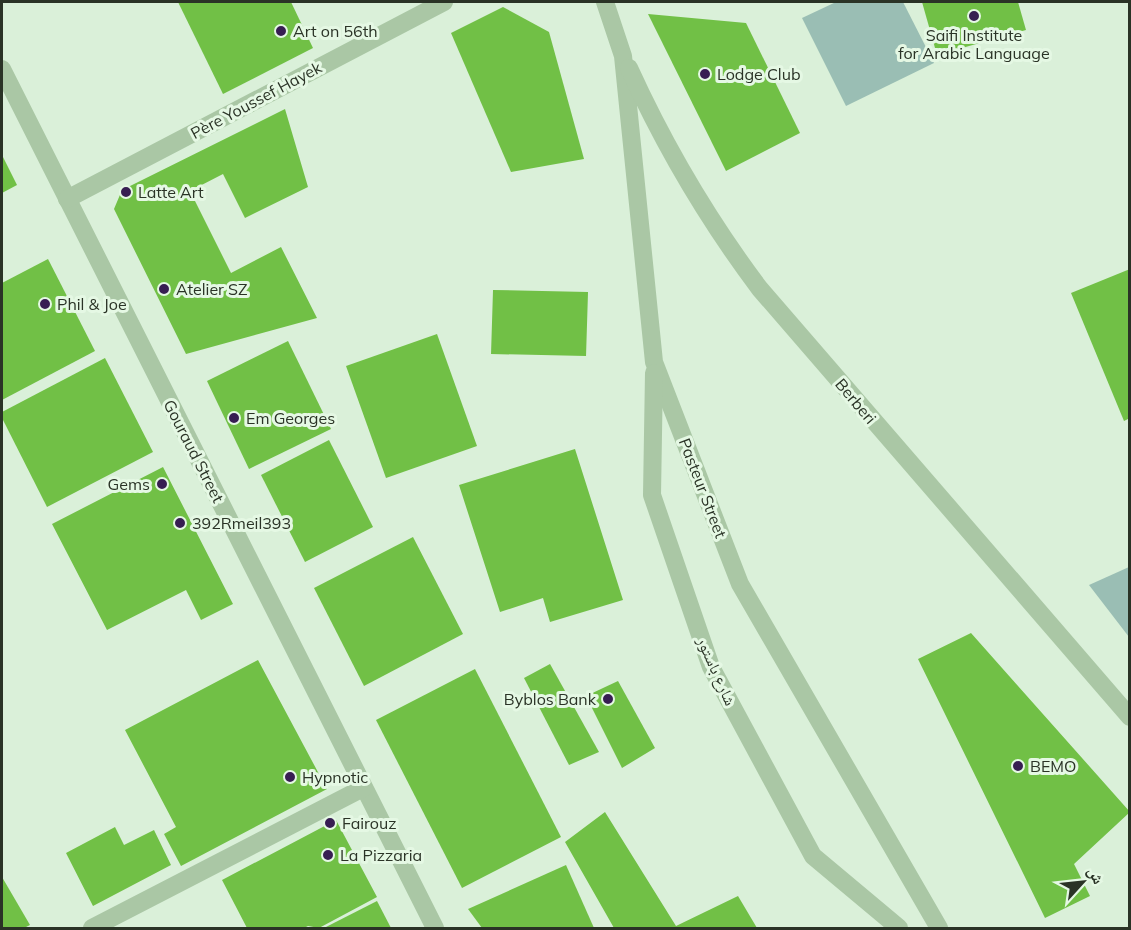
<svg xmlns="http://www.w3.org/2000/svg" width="1131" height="930" font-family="Mulish,'Noto Naskh Arabic',sans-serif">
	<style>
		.green { fill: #9abeb4 }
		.building { fill: #71c046 }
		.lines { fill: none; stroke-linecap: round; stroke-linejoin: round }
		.minor { stroke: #aac7a5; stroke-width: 18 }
		.poi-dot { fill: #371e52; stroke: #e5f8e4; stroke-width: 2 }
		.labels { text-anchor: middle; stroke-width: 6; stroke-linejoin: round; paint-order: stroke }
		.poi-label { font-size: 16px; fill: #2a3326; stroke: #e5f8e4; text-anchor: start }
		.street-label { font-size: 16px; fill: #2a3326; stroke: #e5f8e4 }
	</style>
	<rect width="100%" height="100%" fill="#daf0d9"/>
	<g class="green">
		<path d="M 836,2 L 903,2 L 934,63 L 846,106 L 802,18 Z"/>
		<path d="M 1129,567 L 1129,637 L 1089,585 Z"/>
	</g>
	<g class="building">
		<path d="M 178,2 L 291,2 L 313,48 L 223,94 Z"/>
		<path d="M 922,2 L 1018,2 L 1026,30 L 937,55 Z"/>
		<path d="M 503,7 L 549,32 L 584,159 L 511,172 L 451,33 Z"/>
		<path d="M 648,14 L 746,23 L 800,133 L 726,171 Z"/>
		<path d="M 285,109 L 308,187 L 245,218 L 223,174 L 190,191 L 231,273 L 281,247 L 317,318 L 186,354 L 114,209 L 122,190 Z"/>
		<path d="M 2,155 L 17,185 L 2,193 Z"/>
		<path d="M 48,259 L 95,351 L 2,400 L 2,283 Z"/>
		<path d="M 1130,269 L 1130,418 L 1124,421 L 1071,293 Z"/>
		<path d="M 493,290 L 588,292 L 586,356 L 491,354 Z"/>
		<path d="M 437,334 L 477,446 L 386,478 L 346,366 Z"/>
		<path d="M 288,341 L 331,429 L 249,469 L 207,381 Z"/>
		<path d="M 105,358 L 153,452 L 47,507 L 2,418 L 2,412 Z"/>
		<path d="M 329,440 L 373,527 L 305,562 L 261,475 Z"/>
		<path d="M 575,449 L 623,600 L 550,622 L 543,598 L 500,612 L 459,485 Z"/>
		<path d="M 163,467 L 233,604 L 201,620 L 186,590 L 107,630 L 52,524 Z"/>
		<path d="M 413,537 L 463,634 L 364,686 L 314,588 Z"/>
		<path d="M 971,633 L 1130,812 L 1074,864 L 1090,896 L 1045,918 L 918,659 Z"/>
		<path d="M 258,660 L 327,789 L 181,866 L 164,834 L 176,827 L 125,730 Z"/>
		<path d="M 550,664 L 599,752 L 569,765 L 524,678 Z"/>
		<path d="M 475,669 L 561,837 L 462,888 L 376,720 Z"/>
		<path d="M 618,681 L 655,748 L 622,768 L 586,696 Z"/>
		<path d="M 605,812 L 676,926 L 738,896 L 757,928 L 614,928 L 565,842 Z"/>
		<path d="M 336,820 L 377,897 L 319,928 L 308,926 L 304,928 L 247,928 L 222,880 Z"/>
		<path d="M 115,827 L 124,845 L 154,830 L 171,865 L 93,906 L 66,853 Z"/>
		<path d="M 566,865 L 594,928 L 482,928 L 468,909 Z"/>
		<path d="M 2,877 L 30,925 L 24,928 L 2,928 Z"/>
		<path d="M 377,901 L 391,928 L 324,928 Z"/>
	</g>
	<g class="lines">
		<g class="minor">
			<path d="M 605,2 L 623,56 L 654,362 L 740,584 L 939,928"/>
			<path d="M 629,68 C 665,147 708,220 760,289 L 1130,717"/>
			<path d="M 2,69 L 435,928"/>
			<path d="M 67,199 L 444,2"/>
			<path d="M 654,373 L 652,495 L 711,667 L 813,856 L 899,928"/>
			<path d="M 92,928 L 363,788"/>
		</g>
	</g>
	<g class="poi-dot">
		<circle cx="974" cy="16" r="6"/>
		<circle cx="281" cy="31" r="6"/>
		<circle cx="705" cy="74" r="6"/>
		<circle cx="126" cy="192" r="6"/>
		<circle cx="164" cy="289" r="6"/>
		<circle cx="45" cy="304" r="6"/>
		<circle cx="234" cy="418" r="6"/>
		<circle cx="162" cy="484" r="6"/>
		<circle cx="180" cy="523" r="6"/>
		<circle cx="608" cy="699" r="6"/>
		<circle cx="1018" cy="766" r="6"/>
		<circle cx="290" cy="777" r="6"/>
		<circle cx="330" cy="823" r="6"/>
		<circle cx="328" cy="855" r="6"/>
	</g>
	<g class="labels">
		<g class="poi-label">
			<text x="293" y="37">Art on 56th</text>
			<text x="974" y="41" text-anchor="middle">Saifi Institute<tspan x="974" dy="18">for Arabic Language</tspan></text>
			<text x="717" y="80">Lodge Club</text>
			<text x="138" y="198">Latte Art</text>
			<text x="176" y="295">Atelier SZ</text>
			<text x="57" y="310">Phil &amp; Joe</text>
			<text x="246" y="424">Em Georges</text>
			<text x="150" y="490" text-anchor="end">Gems</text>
			<text x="192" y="529">392Rmeil393</text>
			<text x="596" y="705" text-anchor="end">Byblos Bank</text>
			<text x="1030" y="772">BEMO</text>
			<text x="302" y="783">Hypnotic</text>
			<text x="342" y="829">Fairouz</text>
			<text x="340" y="861">La Pizzaria</text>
		</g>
		<g class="street-label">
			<text transform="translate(256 100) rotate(-28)" y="6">Père Youssef Hayek</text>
			<text transform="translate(856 401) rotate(50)" y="6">Berberi</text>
			<text transform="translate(194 451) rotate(63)" y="6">Gouraud Street</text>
			<text transform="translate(703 488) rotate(69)" y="6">Pasteur Street</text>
			<text transform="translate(717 671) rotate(66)" y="6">شارع باستور</text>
		</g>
	</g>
	<rect width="1131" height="930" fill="none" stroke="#2a3326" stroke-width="6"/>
	<g transform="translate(1083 882) rotate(63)" stroke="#e5f8e4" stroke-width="4.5" paint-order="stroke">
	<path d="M0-4.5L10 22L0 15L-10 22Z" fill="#2a3326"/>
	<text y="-9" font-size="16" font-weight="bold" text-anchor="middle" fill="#2a3326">ش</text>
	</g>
</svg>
